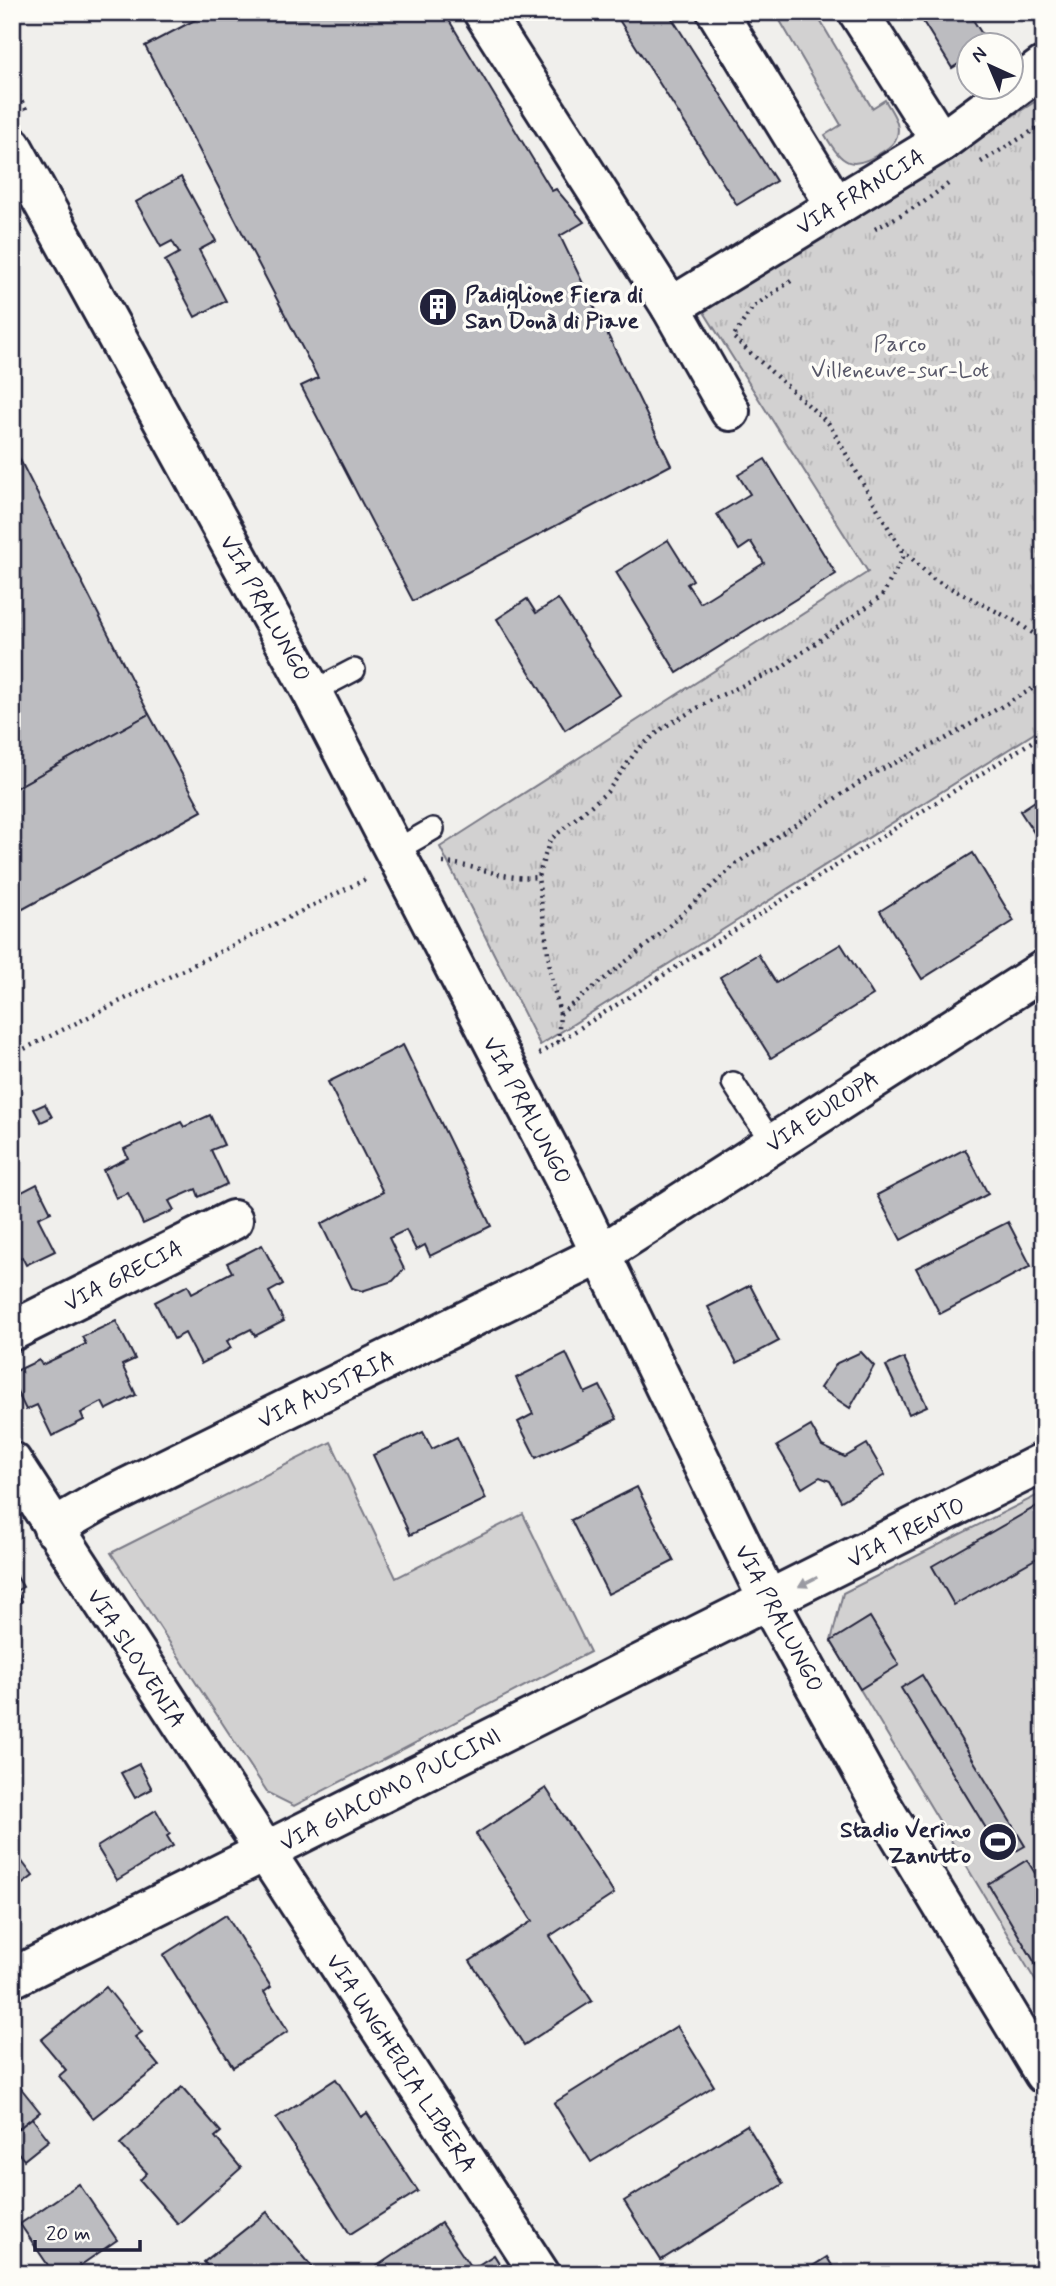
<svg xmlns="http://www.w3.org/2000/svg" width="1056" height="2286" font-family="Mynerve,sans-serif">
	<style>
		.grass { fill: #d2d1d1; stroke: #7a7a86; stroke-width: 2 }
		.park { fill: url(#park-tufts); stroke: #7a7a86; stroke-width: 2 }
		.building { fill: #bcbcc0; stroke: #22223b; stroke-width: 2 }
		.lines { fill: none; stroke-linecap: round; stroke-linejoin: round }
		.lane-casing { stroke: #22223b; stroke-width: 26 }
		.street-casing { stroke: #22223b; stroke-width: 44 }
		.secondary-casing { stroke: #22223b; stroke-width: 44 }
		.path { stroke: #22223b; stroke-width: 4.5; stroke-dasharray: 2 5; stroke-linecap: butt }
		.lane { stroke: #fdfcf7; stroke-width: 21 }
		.street { stroke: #fdfcf7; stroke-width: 38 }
		.secondary { stroke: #fdfcf7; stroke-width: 38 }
		.oneway { fill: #9a9aa2 }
		.labels { text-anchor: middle; stroke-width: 7; stroke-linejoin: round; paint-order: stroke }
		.street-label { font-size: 23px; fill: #22223b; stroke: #fdfcf7 }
		.poi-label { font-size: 23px; font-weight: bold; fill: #22223b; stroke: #fdfcf7; text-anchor: start }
		.park-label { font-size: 23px; fill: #575768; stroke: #fdfcf7 }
	</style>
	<defs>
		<pattern id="park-tufts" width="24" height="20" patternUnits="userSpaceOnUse" patternTransform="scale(1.75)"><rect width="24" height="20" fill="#d2d1d1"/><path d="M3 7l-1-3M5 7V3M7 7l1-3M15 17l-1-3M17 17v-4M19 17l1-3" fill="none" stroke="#b4b3b4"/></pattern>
	</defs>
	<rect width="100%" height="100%" fill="#f0efec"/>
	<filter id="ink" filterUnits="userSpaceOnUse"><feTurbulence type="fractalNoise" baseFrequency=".0143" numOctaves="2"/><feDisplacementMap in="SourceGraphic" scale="14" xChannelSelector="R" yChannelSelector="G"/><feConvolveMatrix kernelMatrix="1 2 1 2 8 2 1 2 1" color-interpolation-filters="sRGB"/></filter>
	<g filter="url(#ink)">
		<g class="grass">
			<path d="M 775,12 L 815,12 L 872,108 L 885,100 C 891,111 901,123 897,136 C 895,143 887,149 882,152 C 851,172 842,164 825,135 L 841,125 Z"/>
			<path d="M 331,1442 L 396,1578 L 523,1514 L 590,1652 L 294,1806 L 268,1793 L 111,1553 Z"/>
			<path d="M 1044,1492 L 1044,1995 L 831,1641 L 843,1593 Z"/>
		</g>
		<path class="park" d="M 1044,96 L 1044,727 L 540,1045 L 440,847 L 868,572 L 704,312 Z"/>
		<g class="building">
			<path d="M 210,12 L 444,12 L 552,191 L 556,189 L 584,222 L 560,236 L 671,465 L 413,601 L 301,386 L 318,378 L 145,46 Z"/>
			<path d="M 614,12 L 668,12 L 776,181 L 737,205 Z"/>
			<path d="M 917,12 L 968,12 L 989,45 L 968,46 L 968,58 L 952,68 Z"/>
			<path d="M 181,177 L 216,241 L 199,250 L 226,301 L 195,317 L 165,261 L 179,253 L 172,241 L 161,247 L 136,202 Z"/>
			<path d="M 12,444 L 149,714 L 12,790 Z"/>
			<path d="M 765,459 L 836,574 L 677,673 L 616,572 L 668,540 L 693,580 L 687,584 L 700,603 L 764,563 L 751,542 L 739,550 L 717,514 L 750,494 L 738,475 Z"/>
			<path d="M 527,599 L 536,613 L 558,599 L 620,695 L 565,730 L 497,619 Z"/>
			<path d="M 149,714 L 202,811 L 12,915 L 12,790 Z"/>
			<path d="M 1044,795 L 1044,848 L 1020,811 Z"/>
			<path d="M 973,853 L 1014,921 L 922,979 L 880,911 Z"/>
			<path d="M 841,944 L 873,995 L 771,1058 L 720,977 L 758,954 L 776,983 Z"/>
			<path d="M 403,1045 L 491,1226 L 430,1256 L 425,1245 L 416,1250 L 406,1230 L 389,1238 L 404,1269 L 393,1281 L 362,1291 L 352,1288 L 321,1224 L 383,1192 L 328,1082 Z"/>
			<path d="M 45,1104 L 52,1117 L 41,1122 L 34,1109 Z"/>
			<path d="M 210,1115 L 224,1145 L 211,1150 L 227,1184 L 199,1197 L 196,1189 L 169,1201 L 174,1210 L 143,1224 L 128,1193 L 116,1198 L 103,1170 L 128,1158 L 124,1149 L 181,1122 L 184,1127 Z"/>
			<path d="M 965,1149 L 988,1194 L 901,1240 L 877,1195 Z"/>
			<path d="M 37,1184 L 51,1212 L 38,1218 L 55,1251 L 26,1265 L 22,1257 L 12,1262 L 12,1197 Z"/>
			<path d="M 1008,1222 L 1031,1266 L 940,1314 L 916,1268 Z"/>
			<path d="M 262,1245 L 283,1284 L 269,1292 L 284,1321 L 255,1336 L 251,1329 L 227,1341 L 231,1348 L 201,1364 L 185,1333 L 174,1339 L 155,1302 L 188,1285 L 192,1293 L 232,1272 L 227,1263 Z"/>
			<path d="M 750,1285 L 779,1341 L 737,1363 L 708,1307 Z"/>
			<path d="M 116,1321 L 135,1359 L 122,1365 L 136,1395 L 106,1410 L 102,1402 L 81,1413 L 84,1420 L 52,1436 L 37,1405 L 26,1410 L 12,1381 L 12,1373 L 39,1360 L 42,1365 L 86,1344 L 82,1337 Z"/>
			<path d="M 861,1352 L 874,1366 L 850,1408 L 820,1388 L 837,1363 Z"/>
			<path d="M 566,1353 L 585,1393 L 600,1386 L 617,1419 L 536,1458 L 518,1422 L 533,1414 L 516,1378 Z"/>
			<path d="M 904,1358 L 927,1406 L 909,1414 L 886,1366 Z"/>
			<path d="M 811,1426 L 822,1446 L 845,1457 L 867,1444 L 885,1475 L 841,1501 L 830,1481 L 820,1477 L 802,1488 L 777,1446 Z"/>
			<path d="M 423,1432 L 432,1449 L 457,1437 L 486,1499 L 410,1535 L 373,1455 Z"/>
			<path d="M 637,1487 L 674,1561 L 608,1594 L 571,1520 Z"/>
			<path d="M 1044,1502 L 1044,1554 L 954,1605 L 932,1566 Z"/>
			<path d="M 12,1568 L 23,1587 L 16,1591 L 22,1601 L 12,1607 Z"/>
			<path d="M 870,1617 L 899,1665 L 860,1689 L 831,1641 Z"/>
			<path d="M 922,1675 L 1025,1846 L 1004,1858 L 901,1688 Z"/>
			<path d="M 139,1764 L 152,1789 L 135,1798 L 121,1773 Z"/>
			<path d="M 546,1788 L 614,1894 L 550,1936 L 592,2001 L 524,2045 L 470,1961 L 532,1921 L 476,1834 Z"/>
			<path d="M 156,1810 L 170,1834 L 167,1836 L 173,1846 L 117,1880 L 97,1847 Z"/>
			<path d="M 14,1851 L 33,1876 L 12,1892 L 12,1852 Z"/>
			<path d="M 1027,1860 L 1044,1888 L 1044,1978 L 988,1884 Z"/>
			<path d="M 226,1915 L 271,1987 L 264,1992 L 288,2031 L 233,2067 L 163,1955 Z"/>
			<path d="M 106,1987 L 142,2032 L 135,2037 L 159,2066 L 93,2118 L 59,2076 L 66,2070 L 41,2040 Z"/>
			<path d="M 677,2026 L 714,2086 L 591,2162 L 554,2103 Z"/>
			<path d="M 12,2077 L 40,2112 L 12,2134 Z"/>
			<path d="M 336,2079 L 361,2117 L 367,2113 L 418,2191 L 350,2234 L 276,2118 Z"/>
			<path d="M 182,2087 L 221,2132 L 215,2137 L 241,2168 L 178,2224 L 140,2180 L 147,2173 L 120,2144 Z"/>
			<path d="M 32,2118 L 49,2140 L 24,2160 L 12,2145 L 12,2134 Z"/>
			<path d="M 747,2125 L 783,2184 L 661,2260 L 624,2201 Z"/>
			<path d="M 79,2184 L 117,2240 L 68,2274 L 54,2274 L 20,2224 Z"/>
			<path d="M 267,2212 L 314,2269 L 310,2274 L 214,2274 L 204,2262 Z"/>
			<path d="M 441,2223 L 472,2269 L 494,2255 L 506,2274 L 373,2274 L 371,2270 Z"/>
			<path d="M 827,2257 L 837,2274 L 800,2274 Z"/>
		</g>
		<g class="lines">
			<defs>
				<g id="lane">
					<path d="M 312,692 L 354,670"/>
					<path d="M 393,852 L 433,829"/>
					<path d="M 733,1083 L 772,1143"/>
				</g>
				<g id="street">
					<path d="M 483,12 L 671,307 L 730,411"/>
					<path d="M 717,12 L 836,206"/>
					<path d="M 858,12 L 941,142"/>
					<path d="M 671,307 L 941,142 L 1044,66"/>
					<path d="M 12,1331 L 233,1220"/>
					<path d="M 12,1462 L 540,2274"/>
					<path d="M 53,1528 L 98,1502 L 601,1254 L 1044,970"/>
					<path d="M 12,1978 L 1044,1462"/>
				</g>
				<path id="secondary" d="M 12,146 L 312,692 L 566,1182 L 769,1602 L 878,1799 L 1044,2074"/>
			</defs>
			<use href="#lane" class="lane-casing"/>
			<use href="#street" class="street-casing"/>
			<use href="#secondary" class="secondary-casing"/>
			<g class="path">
				<path d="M 12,83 L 28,113"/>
				<path d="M 981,162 L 1044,124"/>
				<path d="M 875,229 L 924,202 L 948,184"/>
				<path d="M 791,281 L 753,307 L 733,337 L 829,424 L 899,546 L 933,579 L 1017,622 L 1044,641"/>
				<path d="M 443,863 C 477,864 502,881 538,877"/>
				<path d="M 560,1014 L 551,976 L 538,877 L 550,840 L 607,792 L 637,750 L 664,727 L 715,698 L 779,669 L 882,596 L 903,557 L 900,548"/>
				<path d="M 558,1042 L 560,1014 L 657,937 L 737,863 L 874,773 L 945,739 L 1044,682"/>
				<path d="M 539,1054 L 1044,734"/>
				<path d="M 12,1055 L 368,878"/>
			</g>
			<use href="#lane" class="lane"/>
			<use href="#street" class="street"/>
			<use href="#secondary" class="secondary"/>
		</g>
		<defs><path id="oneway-solid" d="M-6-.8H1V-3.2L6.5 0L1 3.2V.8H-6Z" transform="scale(1.75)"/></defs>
		<use class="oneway" href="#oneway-solid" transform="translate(808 1582) rotate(153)"/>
	</g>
	<defs>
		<symbol id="building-disc" viewBox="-11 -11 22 22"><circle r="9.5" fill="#22223b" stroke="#fdfcf7"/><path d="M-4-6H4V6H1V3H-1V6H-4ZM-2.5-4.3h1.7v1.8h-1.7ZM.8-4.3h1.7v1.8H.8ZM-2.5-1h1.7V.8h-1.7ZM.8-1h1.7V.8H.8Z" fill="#fff"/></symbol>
		<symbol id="stadium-disc" viewBox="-11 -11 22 22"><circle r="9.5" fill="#22223b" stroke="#fdfcf7"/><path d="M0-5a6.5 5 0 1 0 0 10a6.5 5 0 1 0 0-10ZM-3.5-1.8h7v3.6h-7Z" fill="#fff"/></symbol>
	</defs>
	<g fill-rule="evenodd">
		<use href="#building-disc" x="416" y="285" width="44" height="44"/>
		<use href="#stadium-disc" x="976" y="1820" width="44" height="44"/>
	</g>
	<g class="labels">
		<g class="street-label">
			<text transform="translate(860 191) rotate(-31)" y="8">VIA FRANCIA</text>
			<text transform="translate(266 608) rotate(61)" y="8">VIA PRALUNGO</text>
			<text transform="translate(528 1110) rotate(62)" y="8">VIA PRALUNGO</text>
			<text transform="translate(822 1111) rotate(-33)" y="8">VIA EUROPA</text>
			<text transform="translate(123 1275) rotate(-27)" y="8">VIA GRECIA</text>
			<text transform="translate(326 1389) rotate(-26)" y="8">VIA AUSTRIA</text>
			<text transform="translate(906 1532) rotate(-27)" y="8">VIA TRENTO</text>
			<text transform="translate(780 1618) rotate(62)" y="8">VIA PRALUNGO</text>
			<text transform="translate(137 1658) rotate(57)" y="8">VIA SLOVENIA</text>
			<text transform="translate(390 1789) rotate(-27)" y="8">VIA GIACOMO PUCCINI</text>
			<text transform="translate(402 2063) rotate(57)" y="8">VIA UNGHERIA LIBERA</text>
		</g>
		<g class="poi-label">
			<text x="465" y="302">Padiglione Fiera di<tspan x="465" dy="26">San Donà di Piave</tspan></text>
			<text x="971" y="1837" text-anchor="end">Stadio Verino<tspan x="971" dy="26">Zanutto</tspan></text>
		</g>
		<g class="park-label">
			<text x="900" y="351">Parco<tspan x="900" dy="26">Villeneuve-sur-Lot</tspan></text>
		</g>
	</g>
	<rect width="1056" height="2286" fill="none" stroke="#fdfcf7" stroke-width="42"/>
	<rect x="21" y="21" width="1014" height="2244" fill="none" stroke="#22223b" stroke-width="2.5" filter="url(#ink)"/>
	<g transform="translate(990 66) rotate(316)"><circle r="33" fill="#fdfcf7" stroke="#a5a5ac" stroke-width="2"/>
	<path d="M0-5L12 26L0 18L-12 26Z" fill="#22223b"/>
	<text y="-10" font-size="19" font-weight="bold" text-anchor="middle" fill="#22223b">N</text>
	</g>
	<path d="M35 2240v10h105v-10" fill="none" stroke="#22223b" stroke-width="3.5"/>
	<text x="46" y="2240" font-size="21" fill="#22223b" stroke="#fdfcf7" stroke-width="5" paint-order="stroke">20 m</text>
</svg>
